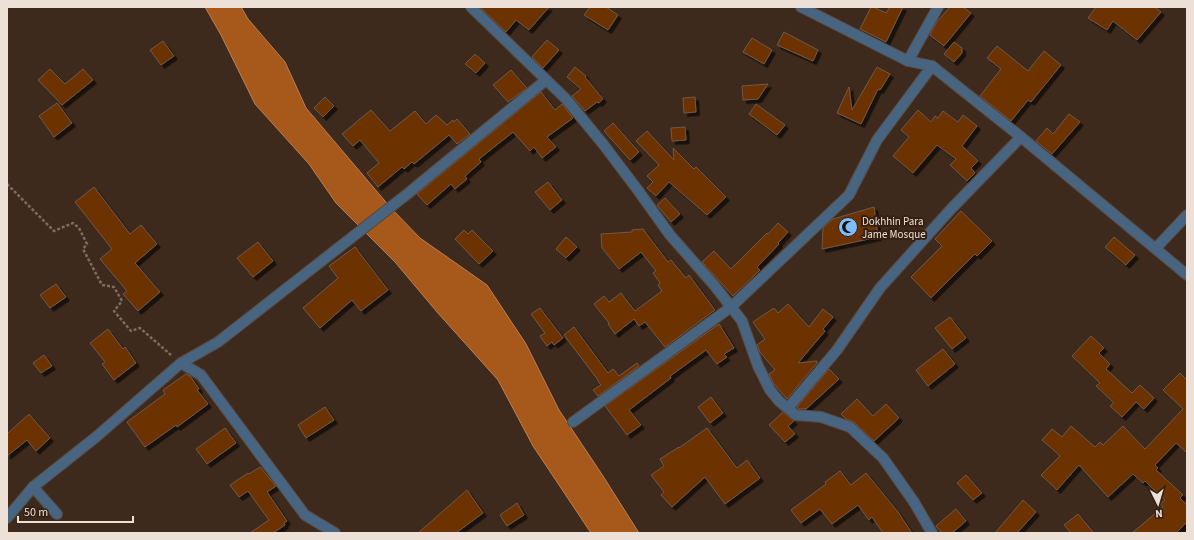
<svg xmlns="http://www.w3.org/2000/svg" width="1194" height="540" font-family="'Source Sans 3',sans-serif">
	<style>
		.water { fill: #a7581b; stroke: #bc8153 }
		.building { fill: #6c3200; stroke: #70594a; filter: url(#shadow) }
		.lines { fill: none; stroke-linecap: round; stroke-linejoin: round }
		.minor-casing { stroke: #5a473b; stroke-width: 12 }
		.path { stroke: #7e6c61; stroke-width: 2.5; stroke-dasharray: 3 2; stroke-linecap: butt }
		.minor { stroke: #476480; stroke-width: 10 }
		.labels { text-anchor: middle; stroke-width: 4; stroke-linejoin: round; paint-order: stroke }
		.poi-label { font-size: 11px; fill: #ede0d7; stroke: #342013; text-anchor: start }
	</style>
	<defs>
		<filter id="shadow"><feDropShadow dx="3.5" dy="3.5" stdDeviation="0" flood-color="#0009"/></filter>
	</defs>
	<rect width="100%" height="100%" fill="#3e2a1d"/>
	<path class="water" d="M 205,7 L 241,7 L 248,19 L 285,62 L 306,108 L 390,207 L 420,238 L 487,285 L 526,344 L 559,410 L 603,476 L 639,533 L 591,533 L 533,446 L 498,380 L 437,312 L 395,262 L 336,203 L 309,164 L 255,104 L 221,35 Z"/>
	<g class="building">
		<path d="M 480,7 L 549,7 L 529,30 L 516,20 L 506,32 Z"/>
		<path d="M 590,7 L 606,7 L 618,15 L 608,30 L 584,15 Z"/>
		<path d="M 871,7 L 873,7 L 886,13 L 890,7 L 903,7 L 886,42 L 860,29 Z"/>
		<path d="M 950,7 L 963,7 L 971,13 L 944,46 L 930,35 L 936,23 Z"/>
		<path d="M 1096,7 L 1155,7 L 1161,12 L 1137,40 L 1113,21 L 1107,30 L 1088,18 Z"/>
		<path d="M 784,32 L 818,50 L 813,61 L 777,45 Z"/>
		<path d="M 752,38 L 772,50 L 764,64 L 743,52 Z"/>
		<path d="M 547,40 L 559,50 L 543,68 L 532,57 Z"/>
		<path d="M 163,41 L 174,56 L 161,65 L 150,50 Z"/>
		<path d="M 954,42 L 962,48 L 962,53 L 954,62 L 944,54 Z"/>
		<path d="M 997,46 L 1028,71 L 1044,51 L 1061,65 L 1031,102 L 1028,100 L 1011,121 L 980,96 L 1001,69 L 987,58 Z"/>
		<path d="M 475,54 L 485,63 L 476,73 L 465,64 Z"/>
		<path d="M 575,67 L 586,76 L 585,77 L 603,99 L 599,103 L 597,102 L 585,111 L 572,96 L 581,89 L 567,77 Z"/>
		<path d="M 877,67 L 890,74 L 880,90 L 878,89 L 861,124 L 837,113 L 849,87 L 852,110 Z"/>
		<path d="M 50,69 L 65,84 L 83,69 L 93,80 L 62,105 L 38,80 Z"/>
		<path d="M 511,70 L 527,88 L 508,102 L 493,85 Z"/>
		<path d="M 768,84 L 758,99 L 743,100 L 742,86 Z"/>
		<path d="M 541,92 L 555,110 L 562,104 L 573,118 L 547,137 L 556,147 L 542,158 L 534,147 L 530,151 L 513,132 L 479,159 L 481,162 L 465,176 L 467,179 L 455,189 L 451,184 L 427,205 L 417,194 Z"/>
		<path d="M 325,97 L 334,106 L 323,117 L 314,108 Z"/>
		<path d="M 695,97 L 696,112 L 684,113 L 683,98 Z"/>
		<path d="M 57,103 L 72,123 L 54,137 L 39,116 Z"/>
		<path d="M 756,104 L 785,125 L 777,135 L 749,114 Z"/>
		<path d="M 371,110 L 390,131 L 415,111 L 426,124 L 436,115 L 447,125 L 453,120 L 454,122 L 457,119 L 470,134 L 457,144 L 449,135 L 414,164 L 412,162 L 404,169 L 402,167 L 378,187 L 367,173 L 379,163 L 360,140 L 353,146 L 342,134 Z"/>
		<path d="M 918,110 L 931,122 L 935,116 L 938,118 L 943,111 L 958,122 L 963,115 L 977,126 L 962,146 L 978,161 L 971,168 L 975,173 L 967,181 L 950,165 L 956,159 L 937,145 L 913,173 L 893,156 L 909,137 L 901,130 Z"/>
		<path d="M 1069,114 L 1080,122 L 1052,154 L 1036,141 L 1047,128 L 1053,134 Z"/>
		<path d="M 613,123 L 639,152 L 630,160 L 604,131 Z"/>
		<path d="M 685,127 L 686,140 L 672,141 L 671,128 Z"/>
		<path d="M 647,131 L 674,160 L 673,148 L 694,169 L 696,167 L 726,197 L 707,215 L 669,182 L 656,196 L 647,188 L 653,182 L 647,176 L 659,165 L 636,141 Z"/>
		<path d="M 548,182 L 562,200 L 550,210 L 535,192 Z"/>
		<path d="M 94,187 L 130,234 L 141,225 L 157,244 L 135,263 L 160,292 L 138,311 L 123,294 L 127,291 L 100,259 L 112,249 L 75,202 Z"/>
		<path d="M 665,198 L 680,214 L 671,222 L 657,205 Z"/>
		<path d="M 874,207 L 878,237 L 822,249 L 823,228 L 833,219 Z"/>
		<path d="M 961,211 L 992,241 L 977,256 L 975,254 L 931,298 L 911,277 L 942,246 L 935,239 Z"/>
		<path d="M 778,223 L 788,232 L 778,243 L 779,244 L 757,267 L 760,270 L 733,296 L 702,262 L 714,251 L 731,269 L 767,233 L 768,234 Z"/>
		<path d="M 643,229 L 668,262 L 671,260 L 686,278 L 689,275 L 715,310 L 665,347 L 645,322 L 639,326 L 634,319 L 615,334 L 608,324 L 609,323 L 594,304 L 604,296 L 609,302 L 621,293 L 635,311 L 662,291 L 658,285 L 660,283 L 653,273 L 656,271 L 641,252 L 619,269 L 602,248 L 601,234 L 632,232 L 632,230 Z"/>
		<path d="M 464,230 L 468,234 L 472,230 L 493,251 L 479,264 L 455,239 Z"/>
		<path d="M 566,237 L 577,247 L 566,258 L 556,249 Z"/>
		<path d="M 1114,237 L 1135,255 L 1126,265 L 1105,247 Z"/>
		<path d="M 258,242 L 273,261 L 253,277 L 237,258 Z"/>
		<path d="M 355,247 L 388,290 L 361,311 L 352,300 L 320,328 L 303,308 L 338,278 L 329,266 Z"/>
		<path d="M 56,284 L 66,297 L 50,308 L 40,295 Z"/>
		<path d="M 788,304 L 809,327 L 823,309 L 833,317 L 823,329 L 825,331 L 798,363 L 817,361 L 817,363 L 787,399 L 774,384 L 769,374 L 775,370 L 760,352 L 757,345 L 765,339 L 753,322 L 774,308 L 778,313 Z"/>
		<path d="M 540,308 L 563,338 L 554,345 L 552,342 L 547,346 L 540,336 L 545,333 L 531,314 Z"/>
		<path d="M 950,317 L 966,338 L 952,349 L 935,328 Z"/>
		<path d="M 719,324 L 734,348 L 724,354 L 727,357 L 717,364 L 706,350 L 670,376 L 671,378 L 629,410 L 641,425 L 627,435 L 605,406 Z"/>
		<path d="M 574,327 L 608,373 L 613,369 L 619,376 L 637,363 L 639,366 L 598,396 L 593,390 L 601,385 L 598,381 L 598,380 L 564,335 Z"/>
		<path d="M 108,329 L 123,349 L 125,347 L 136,363 L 114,380 L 102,364 L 105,362 L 90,343 Z"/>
		<path d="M 1091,336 L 1104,348 L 1099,353 L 1110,364 L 1106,369 L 1132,393 L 1140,385 L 1154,398 L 1144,409 L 1136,402 L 1122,417 L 1110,406 L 1114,403 L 1096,386 L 1100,383 L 1072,356 Z"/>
		<path d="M 943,349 L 955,364 L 928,386 L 916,370 Z"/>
		<path d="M 44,355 L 52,366 L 41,373 L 33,363 Z"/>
		<path d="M 829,369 L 839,379 L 806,409 L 799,409 L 797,407 Z"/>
		<path d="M 1180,373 L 1187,380 L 1187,453 L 1176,443 L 1155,465 L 1158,468 L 1156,470 L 1183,495 L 1180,498 L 1187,505 L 1187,522 L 1176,533 L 1132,533 L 1163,507 L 1160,504 L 1165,500 L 1145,481 L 1143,483 L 1133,474 L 1108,497 L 1079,465 L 1057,490 L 1041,475 L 1060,456 L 1042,440 L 1052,429 L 1062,437 L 1071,426 L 1095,447 L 1100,442 L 1103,445 L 1123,426 L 1145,449 L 1183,409 L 1163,390 Z"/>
		<path d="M 186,374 L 190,376 L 199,389 L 197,390 L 208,404 L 177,427 L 176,425 L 145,447 L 127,422 L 165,394 L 163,390 Z"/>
		<path d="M 711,397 L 723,413 L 710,423 L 698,407 Z"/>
		<path d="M 857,399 L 873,416 L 886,404 L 899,418 L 874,441 L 854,422 L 846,419 L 841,414 Z"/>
		<path d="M 325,407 L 334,420 L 306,438 L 298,425 Z"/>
		<path d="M 783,412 L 794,421 L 788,426 L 795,434 L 785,442 L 769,425 Z"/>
		<path d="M 29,414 L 50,438 L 36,451 L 27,440 L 7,456 L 7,434 Z"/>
		<path d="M 225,428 L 236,443 L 207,464 L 196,449 Z"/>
		<path d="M 707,428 L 737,468 L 747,460 L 760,478 L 725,504 L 705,477 L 672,507 L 661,495 L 664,492 L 651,475 L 664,466 L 660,459 L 679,447 L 679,448 Z"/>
		<path d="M 260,467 L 276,486 L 267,492 L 287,521 L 284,523 L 285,525 L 273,533 L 250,533 L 269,520 L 248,491 L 239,497 L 230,485 L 248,473 L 249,474 Z"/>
		<path d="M 840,471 L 851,485 L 866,473 L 898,512 L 912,533 L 883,533 L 872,517 L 869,520 L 858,505 L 832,524 L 820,509 L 801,523 L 791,510 L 826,484 L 825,482 Z"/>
		<path d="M 966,475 L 982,493 L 973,500 L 957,483 Z"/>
		<path d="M 467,490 L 483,513 L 456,533 L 418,533 Z"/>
		<path d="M 1023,500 L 1036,512 L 1017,533 L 995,533 Z"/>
		<path d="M 517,503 L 524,515 L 507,526 L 500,515 Z"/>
		<path d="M 956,509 L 966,521 L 952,533 L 942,533 L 936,526 Z"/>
		<path d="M 1078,514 L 1094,533 L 1071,533 L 1064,525 Z"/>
	</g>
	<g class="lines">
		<defs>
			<g id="minor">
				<path d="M 471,7 L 566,99 L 603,144 L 637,189 L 670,235 L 714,285 L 742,321 L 758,366 L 770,390 L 779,401 L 796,415 L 821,417 L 850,427 L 883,458 L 914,502 L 932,533"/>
				<path d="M 801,7 L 908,61 L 932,66 L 1021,137 L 1187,275"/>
				<path d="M 908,61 L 938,7"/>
				<path d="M 1156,248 L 1187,215"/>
				<path d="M 181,363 L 201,375 L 305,515 L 335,533"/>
				<path d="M 788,408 L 837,350 L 880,288 L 951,209 L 1021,137"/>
				<path d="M 573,422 L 731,307 L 849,195 L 877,140 L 932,66"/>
				<path d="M 33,487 L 57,514"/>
				<path d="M 7,518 L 33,487 L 96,437 L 181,363 L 218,342 L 406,195 L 546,80"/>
			</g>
		</defs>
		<use href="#minor" class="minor-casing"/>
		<path class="path" d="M 7,184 L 54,231 L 73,223 L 79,228 L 87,244 L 83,249 L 102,285 L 114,287 L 122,301 L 114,311 L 131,331 L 140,328 L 171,355"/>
		<use href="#minor" class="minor"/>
	</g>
	<defs>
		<symbol id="mosque-disc" viewBox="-11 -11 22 22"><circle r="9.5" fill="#7ebdf9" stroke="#342013"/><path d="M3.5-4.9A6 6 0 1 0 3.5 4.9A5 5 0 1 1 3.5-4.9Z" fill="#111"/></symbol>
	</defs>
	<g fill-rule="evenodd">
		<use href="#mosque-disc" x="837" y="216" width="22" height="22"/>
	</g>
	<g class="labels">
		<g class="poi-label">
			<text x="862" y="225">Dokhhin Para<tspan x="862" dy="13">Jame Mosque</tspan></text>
		</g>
	</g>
	<rect width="1194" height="540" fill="none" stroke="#ede0d7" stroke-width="16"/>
	<g transform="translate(1158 504) rotate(175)" stroke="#342013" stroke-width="3" paint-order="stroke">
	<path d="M0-3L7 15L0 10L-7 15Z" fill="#ede0d7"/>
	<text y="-6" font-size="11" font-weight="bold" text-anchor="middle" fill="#ede0d7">N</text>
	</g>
	<path d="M18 516v6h115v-6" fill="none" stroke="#ede0d7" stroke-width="2"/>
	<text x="24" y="516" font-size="12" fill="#ede0d7" stroke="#342013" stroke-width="3" paint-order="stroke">50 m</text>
</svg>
